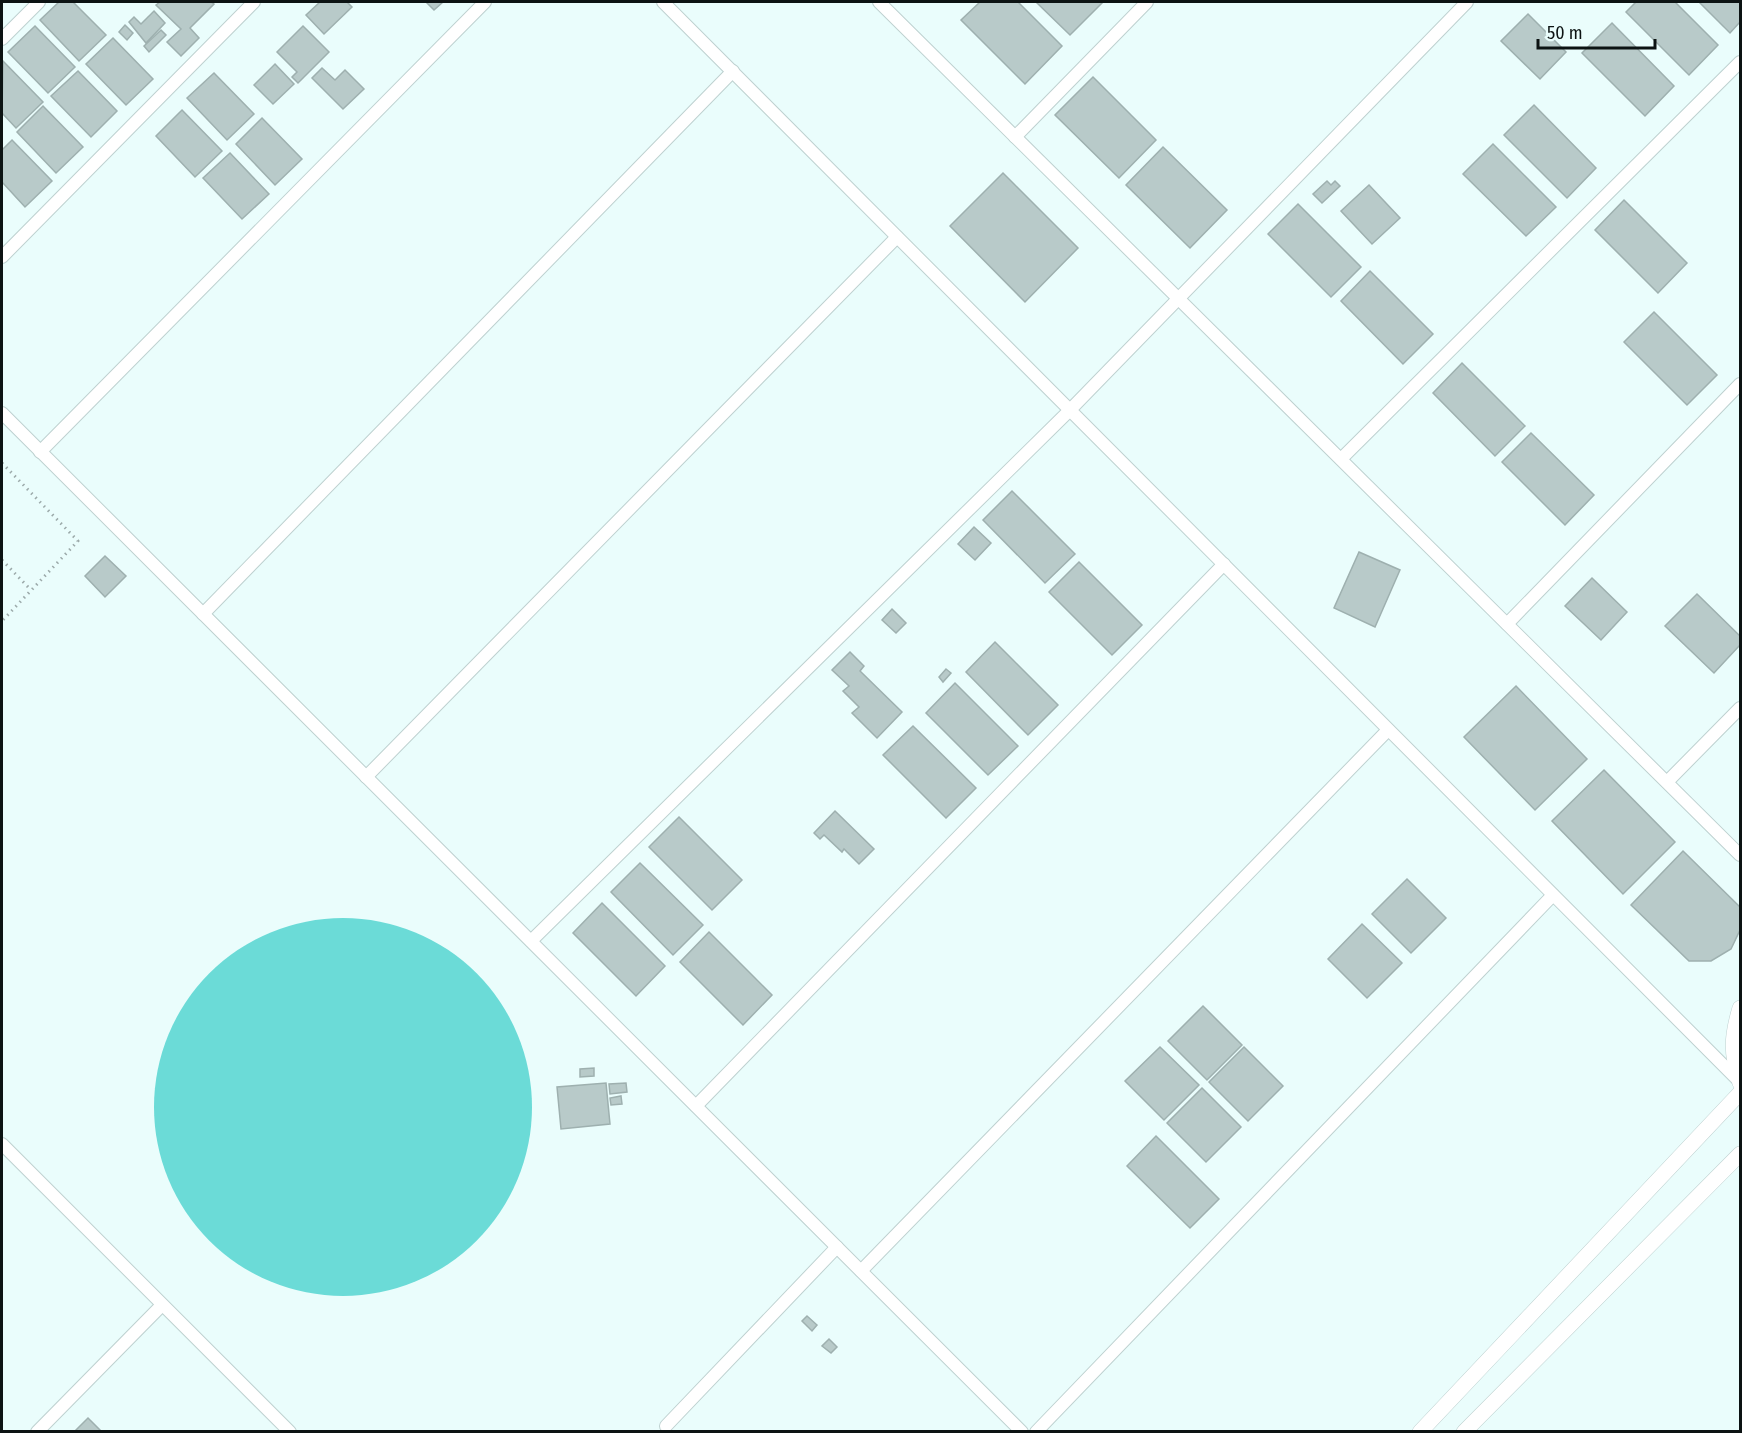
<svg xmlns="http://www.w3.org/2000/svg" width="1742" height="1433" font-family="'Fira Sans Condensed',sans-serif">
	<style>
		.green { fill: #6bdbd7 }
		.building { fill: #b8cac9; stroke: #9eb0af; stroke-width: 1.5 }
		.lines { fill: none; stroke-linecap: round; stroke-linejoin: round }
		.minor-casing { stroke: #bed1d0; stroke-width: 14 }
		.tertiary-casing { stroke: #bed1d0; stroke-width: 16 }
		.path { stroke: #9caaaa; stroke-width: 3; stroke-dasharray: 1.5 4.5; stroke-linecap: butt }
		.minor { stroke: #fff; stroke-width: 12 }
		.tertiary { stroke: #fff; stroke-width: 15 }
	</style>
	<rect width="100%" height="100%" fill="#eafdfc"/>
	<circle class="green" cx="343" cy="1107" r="189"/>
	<g class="building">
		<path d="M 59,2 L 73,2 L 106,35 L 79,61 L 40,20 Z"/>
		<path d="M 160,2 L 211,2 L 214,4 L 190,28 L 199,38 L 181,56 L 167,42 L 181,29 L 156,5 Z"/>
		<path d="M 320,2 L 347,2 L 352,7 L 324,34 L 306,15 Z"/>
		<path d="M 426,2 L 443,2 L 434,10 Z"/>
		<path d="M 980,2 L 1018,2 L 1062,46 L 1025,84 L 961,20 Z"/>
		<path d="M 1036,2 L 1103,2 L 1070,35 Z"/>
		<path d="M 1636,2 L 1675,2 L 1718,45 L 1689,75 L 1626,12 Z"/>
		<path d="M 1699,2 L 1740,2 L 1740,22 L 1730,33 Z"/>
		<path d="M 154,11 L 165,23 L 146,43 L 129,22 L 134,17 L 141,24 Z"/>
		<path d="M 1528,14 L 1566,52 L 1540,79 L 1501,41 Z"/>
		<path d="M 1612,23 L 1674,86 L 1645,116 L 1582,53 Z"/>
		<path d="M 125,25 L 133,33 L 127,40 L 119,32 Z"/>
		<path d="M 35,26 L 75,67 L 48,93 L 8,52 Z"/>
		<path d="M 303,26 L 329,52 L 298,83 L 292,77 L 297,72 L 277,52 Z"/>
		<path d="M 161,30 L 166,35 L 149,52 L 144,46 Z"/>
		<path d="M 113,38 L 153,79 L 126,105 L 86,64 Z"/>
		<path d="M 3,61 L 43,102 L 16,128 L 2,113 Z"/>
		<path d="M 275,64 L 294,84 L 273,104 L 254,85 Z"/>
		<path d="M 322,68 L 335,80 L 345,70 L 364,89 L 343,109 L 312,78 Z"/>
		<path d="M 78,71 L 117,111 L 91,137 L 51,96 Z"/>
		<path d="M 214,73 L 254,114 L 227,140 L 187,98 Z"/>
		<path d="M 1093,77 L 1156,140 L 1119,178 L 1055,115 Z"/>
		<path d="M 1534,105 L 1596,168 L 1567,198 L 1504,135 Z"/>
		<path d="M 43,106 L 83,147 L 56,173 L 17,132 Z"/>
		<path d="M 182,110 L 222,151 L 195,177 L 156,136 Z"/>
		<path d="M 262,118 L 302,159 L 275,185 L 236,144 Z"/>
		<path d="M 12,140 L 52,181 L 25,207 L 2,182 L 2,150 Z"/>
		<path d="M 1493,144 L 1556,207 L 1526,236 L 1463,174 Z"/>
		<path d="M 1163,147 L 1227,210 L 1190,248 L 1126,185 Z"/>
		<path d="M 230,153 L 269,194 L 242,219 L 203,178 Z"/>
		<path d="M 1003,173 L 1078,248 L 1025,302 L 950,226 Z"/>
		<path d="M 1327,181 L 1331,185 L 1335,181 L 1340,186 L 1322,203 L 1313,194 Z"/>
		<path d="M 1369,185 L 1400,218 L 1372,244 L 1341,211 Z"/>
		<path d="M 1624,200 L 1687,263 L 1658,293 L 1595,230 Z"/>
		<path d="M 1298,204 L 1361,267 L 1331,297 L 1268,234 Z"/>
		<path d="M 1370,271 L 1433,334 L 1403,364 L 1341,301 Z"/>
		<path d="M 1654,312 L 1717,375 L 1687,405 L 1624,342 Z"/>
		<path d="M 1462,363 L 1525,426 L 1495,456 L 1433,393 Z"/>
		<path d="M 1531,433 L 1594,495 L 1565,525 L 1502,462 Z"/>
		<path d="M 1012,491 L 1075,554 L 1045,583 L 983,520 Z"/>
		<path d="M 974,527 L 991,543 L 975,560 L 958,544 Z"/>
		<path d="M 1359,552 L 1400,570 L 1375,627 L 1334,608 Z"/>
		<path d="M 105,556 L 126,576 L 105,597 L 85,576 Z"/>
		<path d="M 1079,562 L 1142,625 L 1112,655 L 1049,592 Z"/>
		<path d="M 1592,578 L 1627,612 L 1601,640 L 1565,606 Z"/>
		<path d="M 1697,594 L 1740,636 L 1740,645 L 1714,673 L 1665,626 Z"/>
		<path d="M 892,609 L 906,623 L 896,633 L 882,620 Z"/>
		<path d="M 995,642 L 1058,705 L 1028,735 L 966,672 Z"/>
		<path d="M 850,652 L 864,666 L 860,671 L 902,712 L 877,738 L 852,713 L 859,707 L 843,691 L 849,686 L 832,670 Z"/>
		<path d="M 946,669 L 951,673 L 943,682 L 939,677 Z"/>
		<path d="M 955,683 L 1018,746 L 988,775 L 926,713 Z"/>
		<path d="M 1516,686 L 1587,759 L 1535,810 L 1464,737 Z"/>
		<path d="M 913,726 L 976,788 L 946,818 L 883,755 Z"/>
		<path d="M 1604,770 L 1675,842 L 1623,894 L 1552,821 Z"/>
		<path d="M 835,811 L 874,849 L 859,864 L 844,849 L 842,852 L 824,835 L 820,839 L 814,833 Z"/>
		<path d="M 679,817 L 742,880 L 712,910 L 649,847 Z"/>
		<path d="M 1683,851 L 1740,907 L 1740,930 L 1731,949 L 1711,961 L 1689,961 L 1631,905 Z"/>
		<path d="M 640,863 L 703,925 L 673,955 L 611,892 Z"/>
		<path d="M 1407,879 L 1446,918 L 1411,953 L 1372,914 Z"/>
		<path d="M 602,903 L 665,966 L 636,996 L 573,933 Z"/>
		<path d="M 1362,924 L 1402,963 L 1367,998 L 1328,959 Z"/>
		<path d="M 709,932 L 772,995 L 743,1025 L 680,962 Z"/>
		<path d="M 1203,1006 L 1242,1045 L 1207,1080 L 1168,1041 Z"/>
		<path d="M 1160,1047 L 1199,1085 L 1164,1120 L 1125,1081 Z"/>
		<path d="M 1244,1047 L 1283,1086 L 1248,1121 L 1209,1082 Z"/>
		<path d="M 594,1068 L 594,1076 L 580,1077 L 580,1069 Z"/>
		<path d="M 606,1083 L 610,1124 L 561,1129 L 557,1087 Z"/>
		<path d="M 626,1083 L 627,1092 L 610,1094 L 609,1084 Z"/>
		<path d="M 1202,1088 L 1241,1127 L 1206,1162 L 1167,1123 Z"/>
		<path d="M 621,1096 L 622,1104 L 611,1105 L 610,1098 Z"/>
		<path d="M 1156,1136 L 1219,1199 L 1190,1228 L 1127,1166 Z"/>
		<path d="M 807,1316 L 817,1325 L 812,1331 L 802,1321 Z"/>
		<path d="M 829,1339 L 837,1347 L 831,1353 L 822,1346 Z"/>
		<path d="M 88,1418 L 102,1432 L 74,1432 Z"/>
	</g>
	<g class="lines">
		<defs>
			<g id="minor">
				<path d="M 663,2 L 1740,1082"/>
				<path d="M 879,2 L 1740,855"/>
				<path d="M 2,39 L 39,2"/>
				<path d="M 1015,137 L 1147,2"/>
				<path d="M 2,257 L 254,2"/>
				<path d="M 2,413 L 1022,1432"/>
				<path d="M 40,452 L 485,2"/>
				<path d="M 1341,459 L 1740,62"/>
				<path d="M 203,614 L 733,71"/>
				<path d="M 1507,624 L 1740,384"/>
				<path d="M 366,777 L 897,237"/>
				<path d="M 1667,782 L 1740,708"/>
				<path d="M 531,941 L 1069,411 L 1467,2"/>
				<path d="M 696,1106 L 1224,564"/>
				<path d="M 2,1144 L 290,1432"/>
				<path d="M 861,1271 L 1388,730"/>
				<path d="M 666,1426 L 837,1247"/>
				<path d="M 37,1432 L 162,1305"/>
				<path d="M 1036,1432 L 1553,895"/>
			</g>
			<g id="tertiary">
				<path d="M 1740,1008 C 1731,1038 1731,1053 1740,1083"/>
				<path d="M 1420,1432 L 1740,1093"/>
				<path d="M 1464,1432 L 1740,1154"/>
			</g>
		</defs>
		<use href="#minor" class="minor-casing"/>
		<use href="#tertiary" class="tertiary-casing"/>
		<g class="path">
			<path d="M 2,463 L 78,541 L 2,621"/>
			<path d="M 2,560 L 31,590"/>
		</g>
		<use href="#minor" class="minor"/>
		<use href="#tertiary" class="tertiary"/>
	</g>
	<rect width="1742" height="1433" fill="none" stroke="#0c1313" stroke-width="6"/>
	<path d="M1538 39v9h117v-9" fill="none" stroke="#0c1313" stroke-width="3"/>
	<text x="1547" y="39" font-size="18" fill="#0c1313" stroke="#eafdfc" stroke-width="4.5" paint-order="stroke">50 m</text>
</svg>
